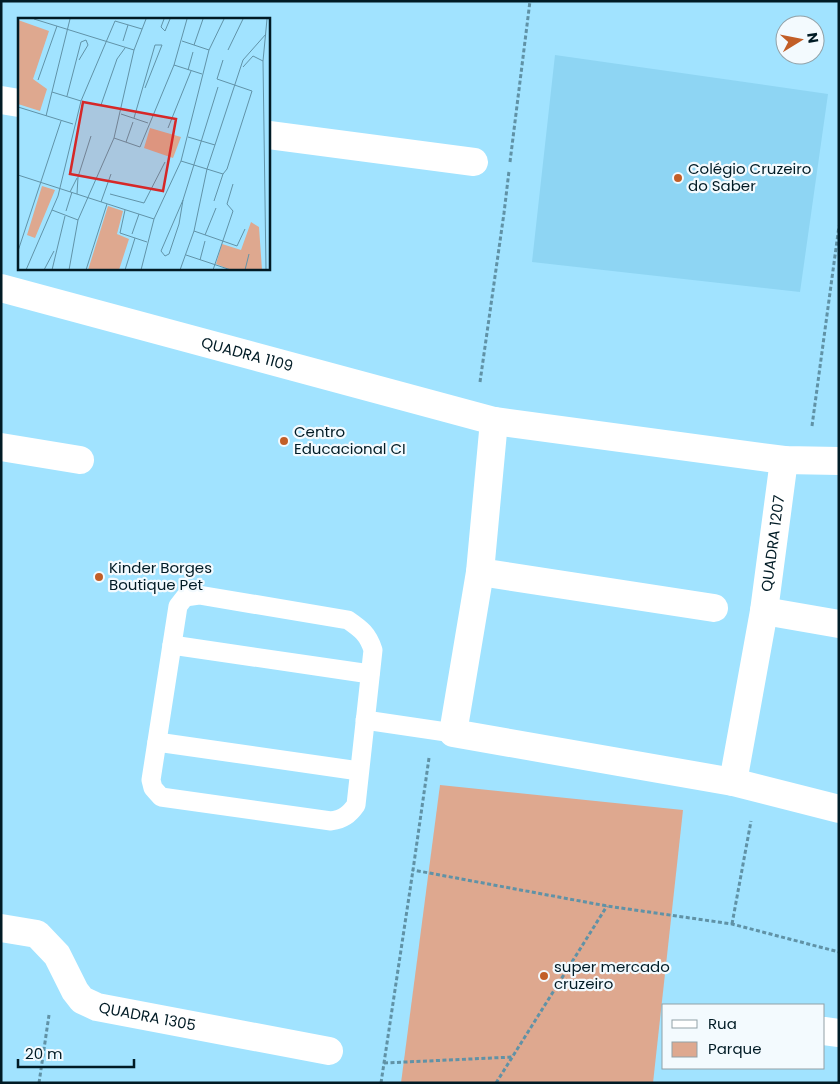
<svg xmlns="http://www.w3.org/2000/svg" width="840" height="1084" font-family="Poppins,sans-serif">
	<style>
		.built { fill: #8ed5f3 }
		.green { fill: #dea88f }
		.lines { fill: none; stroke-linecap: round; stroke-linejoin: round }
		.path { stroke: #6092a6; stroke-width: 3; stroke-dasharray: 4 2.5; stroke-linecap: butt }
		.service { stroke: #fff; stroke-width: 19 }
		.minor { stroke: #fff; stroke-width: 28 }
		.poi-dot { fill: #c25e27; stroke: #f3fafe; stroke-width: 2 }
		.labels { text-anchor: middle; stroke-width: 4.5; stroke-linejoin: round; paint-order: stroke }
		.poi-label { font-size: 15px; fill: #011b25; stroke: #f3fafe; text-anchor: start }
		.street-label { font-size: 15px; fill: #011b25; stroke: #f3fafe }
		.inset-road { fill: none; stroke: #6193a8; stroke-width: 1 }
		.view { fill: #d62828; fill-opacity: 0.15; stroke: #d62828; stroke-width: 2.5 }
		.inset-edge { fill: none; stroke: #011b25; stroke-width: 2.5 }
	</style>
	<rect width="100%" height="100%" fill="#a1e3ff"/>
	<path class="built" d="M 555,55 L 828,94 L 800,292 L 532,262 Z"/>
	<path class="green" d="M 440,785 L 683,810 L 653,1083 L 401,1083 Z"/>
	<g class="lines">
		<g class="path">
			<path d="M 510,162 L 530,1"/>
			<path d="M 480,382 L 504,213 L 509,171"/>
			<path d="M 812,426 L 839,226"/>
			<path d="M 429,758 L 413,870 L 607,906 L 732,924 L 839,952"/>
			<path d="M 732,924 L 751,821"/>
			<path d="M 384,1063 L 513,1057"/>
			<path d="M 39,1083 L 49,1015"/>
			<path d="M 381,1083 L 413,870"/>
			<path d="M 496,1083 L 607,906"/>
		</g>
		<g class="service">
			<path d="M 199,595 L 348,620 C 361,629 368,634 373,650 L 356,805 C 349,815 343,819 331,821 L 161,797 L 153,788 L 151,780 L 178,606 L 185,597 Z"/>
			<path d="M 172,645 L 370,674"/>
			<path d="M 365,720 L 453,733"/>
			<path d="M 157,742 L 359,771"/>
		</g>
		<g class="minor">
			<path d="M 1,100 L 19,103"/>
			<path d="M 269,135 L 474,162"/>
			<path id="s1" d="M 1,288 L 494,421 L 784,460 L 839,461"/>
			<path d="M 494,421 L 480,572 L 453,733 L 733,782 L 839,809"/>
			<path d="M 1,447 L 80,460"/>
			<path d="M 480,572 L 714,608"/>
			<path d="M 764,611 L 839,624"/>
			<path id="s2" d="M 733,782 L 764,611 L 784,460"/>
			<path id="s3" d="M 1,928 L 37,934 L 57,955 L 75,991 L 82,1000 L 97,1007 L 329,1051"/>
			<path d="M 824,1031 L 839,1033"/>
		</g>
	</g>
	<g class="poi-dot">
		<circle cx="678" cy="178" r="5"/>
		<circle cx="284" cy="441" r="5"/>
		<circle cx="99" cy="577" r="5"/>
		<circle cx="544" cy="976" r="5"/>
	</g>
	<g class="labels">
		<g class="poi-label">
			<text x="688" y="174">Colégio Cruzeiro<tspan x="688" dy="17">do Saber</tspan></text>
			<text x="294" y="437">Centro<tspan x="294" dy="17">Educacional CI</tspan></text>
			<text x="109" y="573">Kinder Borges<tspan x="109" dy="17">Boutique Pet</tspan></text>
			<text x="554" y="972">super mercado<tspan x="554" dy="17">cruzeiro</tspan></text>
		</g>
		<g class="street-label">
			<text dy="5" stroke="none"><textPath href="#s1" startOffset="255">QUADRA 1109</textPath></text>
			<text dy="5" stroke="none"><textPath href="#s2" startOffset="242">QUADRA 1207</textPath></text>
			<text dy="5" stroke="none"><textPath href="#s3" startOffset="185">QUADRA 1305</textPath></text>
		</g>
	</g>
	<g transform="translate(18 18)">
		<rect width="252" height="252" fill="#a1e3ff"/>
		<path d="M 0,2 L 31,13 L 15,61 L 29,71 L 22,93 L 0,86 ZM 132,110 L 163,119 L 155,140 L 126,130 ZM 24,168 L 37,172 L 17,220 L 9,217 ZM 90,188 L 105,193 L 99,216 L 111,221 L 101,252 L 70,252 ZM 233,204 L 241,209 L 244,252 L 213,252 L 198,246 L 204,226 L 223,232 Z" fill="#dea88f"/>
		<path class="inset-road" d="M 16,1 L 116,32M 146,1 L 143,9 L 147,13 L 152,1M 105,23 L 110,7M 164,23 L 191,32M 176,27 L 185,1M 210,32 L 225,1M 156,47 L 184,56M 225,49 L 235,38 L 245,43M 170,52 L 175,34M 20,62 L 39,8M 34,74 L 63,83M 49,78 L 63,24 L 68,22 L 70,27 L 61,42M 83,87 L 99,41 L 107,30M 0,89 L 55,106M 103,96 L 130,105M 28,98 L 52,1M 116,100 L 137,27 L 144,27 L 127,70M 150,110 L 173,53M 170,119 L 197,127M 96,120 L 122,129 L 156,47 L 169,1M 108,124 L 115,104M 163,143 L 205,156 L 209,151 L 234,73 L 199,61 L 205,42M 0,157 L 136,201M 52,174 L 59,160M 59,176 L 60,159 L 73,118M 92,176 L 126,185 L 147,144M 165,182 L 143,233 L 147,238 L 151,236 L 161,206 L 165,182 L 200,69M 196,183 L 205,156M 83,184 L 93,156M 34,192 L 60,202M 107,192 L 102,215 L 129,224M 48,193 L 54,174M 176,213 L 219,228 L 227,211M 114,216 L 121,196M 187,217 L 198,190M 0,233 L 43,103M 168,237 L 213,252M 182,242 L 187,223M 8,252 L 40,178 L 63,83 L 97,3 L 124,11M 26,252 L 36,233M 34,252 L 47,198M 51,252 L 60,202 L 96,120 L 116,32 L 128,1M 68,252 L 89,186M 107,252 L 117,220M 123,252 L 136,201 L 163,143 L 191,32 L 206,1M 162,252 L 176,213 L 189,151 L 225,42 L 248,16M 195,252 L 215,193 L 209,186 L 215,166M 227,252 L 231,236M 248,252 L 245,43 L 249,1"/>
		<path class="view" d="M 65,84 L 158,101 L 145,173 L 52,156 Z"/>
		<rect width="252" height="252" class="inset-edge"/>
	</g>
	<rect width="840" height="1084" fill="none" stroke="#011b25" stroke-width="5"/>
	<rect x="662" y="1004" width="162" height="65" fill="#f3fafe" stroke="#92a1a7"/>
	<rect x="672" y="1020" width="25" height="8" fill="#ffffff" stroke="#92a1a7"/>
	<text x="708" y="1029" font-size="15" fill="#011b25">Rua</text>
	<rect x="672" y="1042" width="25" height="15" fill="#dea88f" stroke="#92a1a7"/>
	<text x="708" y="1054" font-size="15" fill="#011b25">Parque</text>
	<g transform="translate(800 40) rotate(80)"><circle r="24" fill="#f3fafe" stroke="#92a1a7"/>
	<path d="M0-4L9 19L0 12L-9 19Z" fill="#c25e27"/>
	<text y="-8" font-size="14" font-weight="bold" text-anchor="middle" fill="#011b25">N</text>
	</g>
	<path d="M18 1059v8h116v-8" fill="none" stroke="#011b25" stroke-width="2.5"/>
	<text x="25" y="1059" font-size="15" fill="#011b25" stroke="#f3fafe" stroke-width="4" paint-order="stroke">20 m</text>
</svg>
